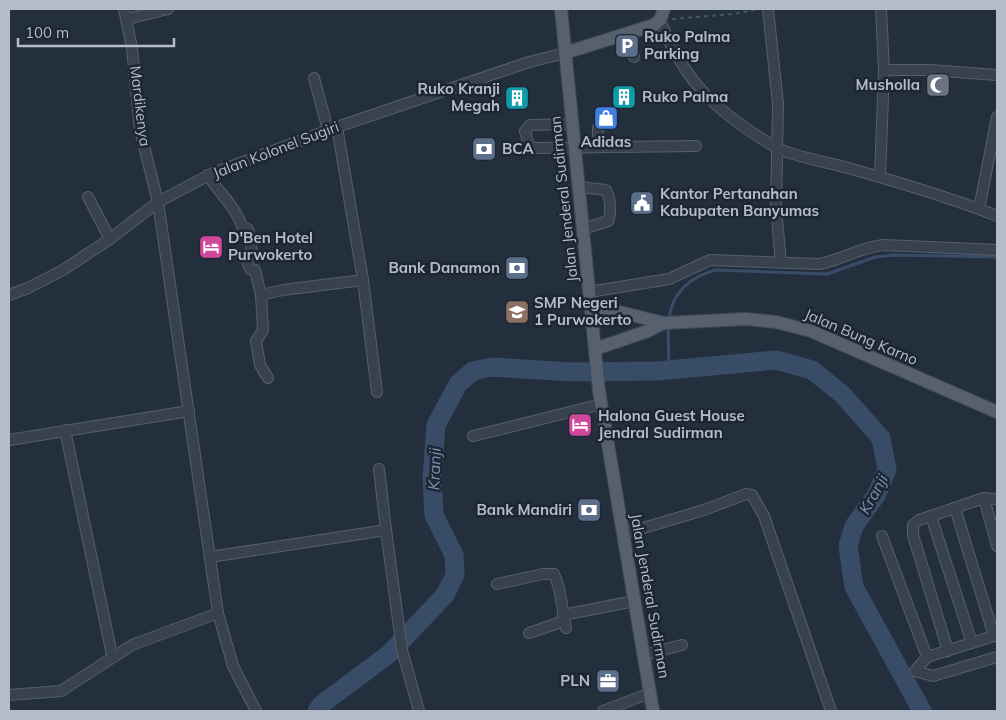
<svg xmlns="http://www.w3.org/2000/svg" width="1006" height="720" font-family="Mulish,sans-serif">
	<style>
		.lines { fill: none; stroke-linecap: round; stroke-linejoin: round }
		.stream { stroke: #394c67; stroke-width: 3 }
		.river { stroke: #394c67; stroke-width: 19 }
		.minor-casing { stroke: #565f6c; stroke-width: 12 }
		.major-casing { stroke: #414a57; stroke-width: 14 }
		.path { stroke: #44595c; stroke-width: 2; stroke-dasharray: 4 4; stroke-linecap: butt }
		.minor { stroke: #38414e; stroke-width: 10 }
		.major { stroke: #56606e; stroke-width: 12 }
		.labels { text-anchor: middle; stroke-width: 5; stroke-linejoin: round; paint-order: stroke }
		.poi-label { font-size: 15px; font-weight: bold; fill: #b4bcc9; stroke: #1d2633; text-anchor: start }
		.street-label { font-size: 15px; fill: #b4bcc9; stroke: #1d2633 }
		.water-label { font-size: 16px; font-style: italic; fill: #7c92b1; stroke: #1d2633 }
	</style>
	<rect width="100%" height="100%" fill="#242f3e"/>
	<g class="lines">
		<g class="stream">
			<path d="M 669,320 C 671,293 691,276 716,270 L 827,274 L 875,257 L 894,255 L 997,257"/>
			<path d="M 668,326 L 669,370"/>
		</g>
		<path class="river" d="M 317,711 L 322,704 L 389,654 L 445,595 L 455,575 L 454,555 L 434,515 L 432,478 L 436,425 L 458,384 L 473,371 L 492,367 L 572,372 L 657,371 L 776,360 L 812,370 L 842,394 L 881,438 L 887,469 L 877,494 L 854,526 L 848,546 L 854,587 L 922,711"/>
		<defs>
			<g id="minor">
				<path d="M 124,9 L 132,48 L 140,130 L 158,202 L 218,613 L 233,666 L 256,711"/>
				<path d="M 768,9 L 778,104 L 776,208 L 781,263"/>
				<path d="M 127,19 L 168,9"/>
				<path d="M 660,20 C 684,82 718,113 775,147 C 794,157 827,162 848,168 C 898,182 949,197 997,216"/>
				<path d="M 626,33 L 634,57"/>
				<path d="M 884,70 L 930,70 L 997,75"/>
				<path d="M 314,78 L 328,130"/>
				<path d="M 573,124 L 530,125 L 525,131 L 529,146 L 536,148 L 696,146"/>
				<path d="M 337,127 L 363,280 L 377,392"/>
				<path d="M 598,128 L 598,147"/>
				<path d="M 208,175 C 220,195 234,204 242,226 L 248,229 L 252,251 L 246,258 L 250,269 L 255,270 L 261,295"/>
				<path d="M 880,177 L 884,70 L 881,9"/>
				<path d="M 579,187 L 606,190 C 610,197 612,213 608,221 L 583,229"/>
				<path d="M 88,197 L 110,239"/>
				<path d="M 979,209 L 997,117"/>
				<path d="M 589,292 L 669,279 L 710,260 L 819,264 C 841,260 861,247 884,245 L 997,250"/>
				<path d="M 9,295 L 28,288 L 63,270 L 110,239 L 158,202 L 213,173 L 337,127 L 529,62 L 565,53"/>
				<path d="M 268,378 L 260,365 L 256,341 L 263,330 L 261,295 L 283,290 L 363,280"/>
				<path d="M 65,430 L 112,655"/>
				<path d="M 473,436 L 602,404"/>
				<path d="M 9,440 L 189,411"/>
				<path d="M 379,469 L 386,530"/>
				<path d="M 984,498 L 997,546"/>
				<path d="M 955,508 L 994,636"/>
				<path d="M 931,516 L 972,643"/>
				<path d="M 623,534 L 704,510 L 746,494 L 752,495 L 764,516 L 831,711"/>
				<path d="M 882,536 L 927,657"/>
				<path d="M 210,557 L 386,530 L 402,650 L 419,711"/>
				<path d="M 497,584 L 543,574 L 554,574 L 559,588 L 566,628"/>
				<path d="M 563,615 L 634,601"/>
				<path d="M 529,633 L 564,621"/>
				<path d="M 997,635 L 927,657 L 915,671 L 933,676 L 997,657"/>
				<path d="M 948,651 L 913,535 L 913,525 L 919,520 L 984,498 L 997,499"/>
				<path d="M 643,655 L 682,645"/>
				<path d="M 9,695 L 61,691 L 132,645 L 218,613"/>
				<path d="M 603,711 L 650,693"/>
			</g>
			<g id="major">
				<path d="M 561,9 L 599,391 L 653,711"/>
				<path d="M 565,53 L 654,25 L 660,20 L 664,9"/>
				<path d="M 591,305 L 664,323 L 746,319 L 776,322 L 811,331 L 997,412"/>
				<path d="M 595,349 L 648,331 L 664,323"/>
			</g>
		</defs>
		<use href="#minor" class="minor-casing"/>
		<use href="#major" class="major-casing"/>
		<path class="path" d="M 672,19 L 733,14 L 759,9"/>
		<use href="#minor" class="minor"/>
		<use href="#major" class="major"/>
	</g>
	<defs>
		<symbol id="parking-square" viewBox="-11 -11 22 22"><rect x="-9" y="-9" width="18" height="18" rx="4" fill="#5c6f8a" stroke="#1d2633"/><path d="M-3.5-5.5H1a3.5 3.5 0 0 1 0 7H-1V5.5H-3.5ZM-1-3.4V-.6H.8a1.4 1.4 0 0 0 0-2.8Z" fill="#fff"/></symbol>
		<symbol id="mosque-square" viewBox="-11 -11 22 22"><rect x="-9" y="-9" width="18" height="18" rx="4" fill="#6b7280" stroke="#1d2633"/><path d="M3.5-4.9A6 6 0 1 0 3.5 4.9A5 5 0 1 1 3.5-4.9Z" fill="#fff"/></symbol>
		<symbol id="building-square" viewBox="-11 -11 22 22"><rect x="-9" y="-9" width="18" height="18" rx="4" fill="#0f9aa8" stroke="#1d2633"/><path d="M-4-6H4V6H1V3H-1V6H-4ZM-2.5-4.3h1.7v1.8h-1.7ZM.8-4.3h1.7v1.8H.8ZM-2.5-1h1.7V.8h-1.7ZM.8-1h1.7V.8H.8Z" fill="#fff"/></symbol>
		<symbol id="shop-square" viewBox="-11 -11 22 22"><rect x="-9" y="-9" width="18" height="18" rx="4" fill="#3f7fe0" stroke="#1d2633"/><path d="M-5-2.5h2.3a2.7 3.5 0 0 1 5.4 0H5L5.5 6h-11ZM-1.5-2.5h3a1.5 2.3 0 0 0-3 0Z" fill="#fff"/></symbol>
		<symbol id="bank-square" viewBox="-11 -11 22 22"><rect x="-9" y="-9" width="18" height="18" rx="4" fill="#5c6f8a" stroke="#1d2633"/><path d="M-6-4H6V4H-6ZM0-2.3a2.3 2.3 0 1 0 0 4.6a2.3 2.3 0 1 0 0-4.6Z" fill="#fff"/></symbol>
		<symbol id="civic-square" viewBox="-11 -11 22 22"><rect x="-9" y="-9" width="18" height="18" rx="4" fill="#5c6f8a" stroke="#1d2633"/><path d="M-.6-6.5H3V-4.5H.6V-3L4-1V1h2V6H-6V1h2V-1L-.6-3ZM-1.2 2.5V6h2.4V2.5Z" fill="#fff"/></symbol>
		<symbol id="hotel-square" viewBox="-11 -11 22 22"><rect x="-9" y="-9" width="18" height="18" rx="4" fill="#d1479c" stroke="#1d2633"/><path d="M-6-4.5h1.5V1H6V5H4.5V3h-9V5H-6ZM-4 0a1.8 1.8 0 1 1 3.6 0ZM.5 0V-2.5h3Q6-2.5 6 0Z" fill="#fff"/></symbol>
		<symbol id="school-square" viewBox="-11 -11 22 22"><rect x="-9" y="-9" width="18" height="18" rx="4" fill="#8d6e63" stroke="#1d2633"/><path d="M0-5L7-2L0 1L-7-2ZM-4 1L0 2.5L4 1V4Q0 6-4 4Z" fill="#fff"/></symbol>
		<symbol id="office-square" viewBox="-11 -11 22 22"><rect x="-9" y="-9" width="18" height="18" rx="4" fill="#5c6f8a" stroke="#1d2633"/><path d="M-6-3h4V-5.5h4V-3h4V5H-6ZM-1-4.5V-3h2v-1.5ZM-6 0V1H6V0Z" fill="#fff"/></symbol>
	</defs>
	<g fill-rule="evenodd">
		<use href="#parking-square" x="613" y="32" width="28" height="28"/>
		<use href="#mosque-square" x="924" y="71" width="28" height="28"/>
		<use href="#building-square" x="610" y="83" width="28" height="28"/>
		<use href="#building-square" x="503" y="84" width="28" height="28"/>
		<use href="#shop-square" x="592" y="104" width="28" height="28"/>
		<use href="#bank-square" x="470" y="135" width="28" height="28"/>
		<use href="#civic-square" x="628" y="189" width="28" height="28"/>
		<use href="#hotel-square" x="197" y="233" width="28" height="28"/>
		<use href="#bank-square" x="503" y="254" width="28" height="28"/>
		<use href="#school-square" x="503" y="298" width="28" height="28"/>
		<use href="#hotel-square" x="566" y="411" width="28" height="28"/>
		<use href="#bank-square" x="575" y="496" width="28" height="28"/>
		<use href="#office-square" x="594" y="667" width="28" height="28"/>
	</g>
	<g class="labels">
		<g class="poi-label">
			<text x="644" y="42">Ruko Palma<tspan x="644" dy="17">Parking</tspan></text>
			<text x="920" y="90" text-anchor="end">Musholla</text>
			<text x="500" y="94" text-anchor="end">Ruko Kranji<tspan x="500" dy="17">Megah</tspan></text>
			<text x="642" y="102">Ruko Palma</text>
			<text x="606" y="147" text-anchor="middle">Adidas</text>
			<text x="502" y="154">BCA</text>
			<text x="660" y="199">Kantor Pertanahan<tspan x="660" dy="17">Kabupaten Banyumas</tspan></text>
			<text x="228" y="243">D'Ben Hotel<tspan x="228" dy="17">Purwokerto</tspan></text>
			<text x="500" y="273" text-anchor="end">Bank Danamon</text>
			<text x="534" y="308">SMP Negeri<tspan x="534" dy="17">1 Purwokerto</tspan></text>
			<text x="598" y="421">Halona Guest House<tspan x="598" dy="17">Jendral Sudirman</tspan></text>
			<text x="572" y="515" text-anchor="end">Bank Mandiri</text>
			<text x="590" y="686" text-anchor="end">PLN</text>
		</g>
		<g class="street-label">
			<text transform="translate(140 106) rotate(83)" y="5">Mardikenya</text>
			<text transform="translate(276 150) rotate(-21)" y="5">Jalan Kolonel Sugiri</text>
			<text transform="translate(564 199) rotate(-96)" y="5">Jalan Jenderal Sudirman</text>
			<text transform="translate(861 337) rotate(23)" y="5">Jalan Bung Karno</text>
			<text transform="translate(650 596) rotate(80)" y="5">Jalan Jenderal Sudirman</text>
		</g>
		<g class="water-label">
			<text transform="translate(434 469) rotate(-88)" y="6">Kranji</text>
			<text transform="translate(873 494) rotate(-61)" y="6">Kranji</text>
		</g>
	</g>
	<rect width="1006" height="720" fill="none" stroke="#b4bcc9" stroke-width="20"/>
	<path d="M18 38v8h156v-8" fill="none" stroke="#b4bcc9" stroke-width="2.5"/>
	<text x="25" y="38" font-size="15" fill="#b4bcc9" stroke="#1d2633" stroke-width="4" paint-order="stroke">100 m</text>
</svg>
